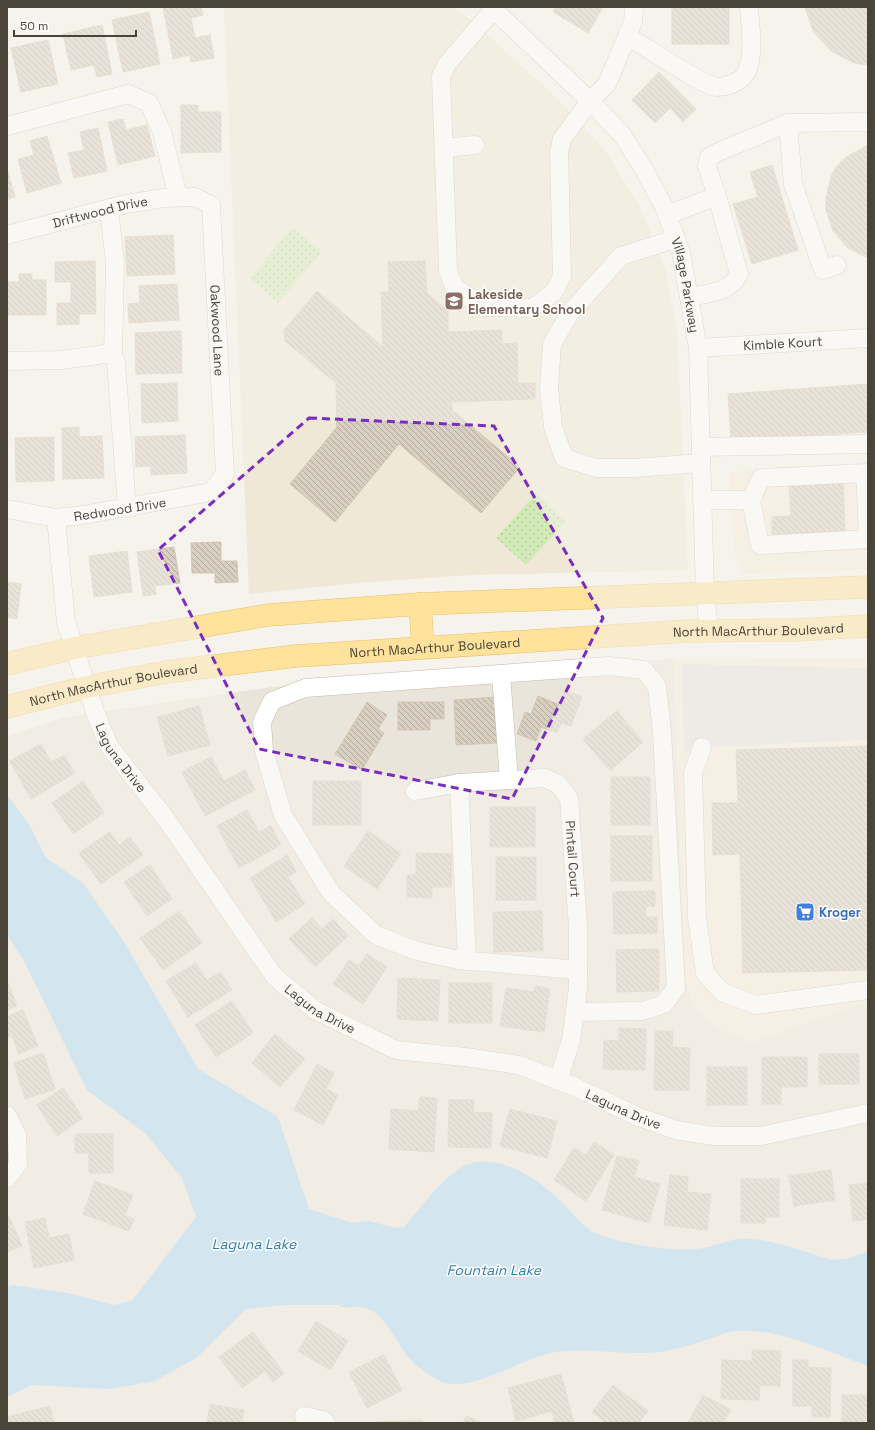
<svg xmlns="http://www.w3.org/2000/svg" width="875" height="1430" font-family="'Space Grotesk',sans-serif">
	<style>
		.residential { fill: #eae5da }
		.commercial { fill: #f7ead8 }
		.education { fill: #efe8d6 }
		.green { fill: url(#green-dots) }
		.parking { fill: #e5e3e0 }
		.water { fill: #a9d4f2 }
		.building { fill: url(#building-back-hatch); stroke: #d3c7b4 }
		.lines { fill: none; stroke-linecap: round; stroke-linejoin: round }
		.minor-casing { stroke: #c2bbae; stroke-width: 19 }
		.major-casing { stroke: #e6c16a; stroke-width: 23 }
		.minor { stroke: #fff; stroke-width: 18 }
		.major { stroke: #ffe39c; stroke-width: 22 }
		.marked { fill: none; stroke: #7b2cbf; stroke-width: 3; stroke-dasharray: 8 5; stroke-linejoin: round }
		.labels { text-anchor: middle; stroke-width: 3; stroke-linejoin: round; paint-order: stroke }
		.street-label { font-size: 13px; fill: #4b4439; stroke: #fff }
		.education-label { font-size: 13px; font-weight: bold; fill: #785e54; stroke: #fff; text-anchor: start }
		.shop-label { font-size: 13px; font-weight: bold; fill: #366cbe; stroke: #fff; text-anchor: start }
		.water-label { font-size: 14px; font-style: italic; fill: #2e7ab2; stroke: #fff }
	</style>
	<defs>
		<pattern id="green-dots" width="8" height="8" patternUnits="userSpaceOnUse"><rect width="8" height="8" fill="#d2eab5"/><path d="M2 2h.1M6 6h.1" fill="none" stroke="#b6ca9c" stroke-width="1.8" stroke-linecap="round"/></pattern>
		<pattern id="building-back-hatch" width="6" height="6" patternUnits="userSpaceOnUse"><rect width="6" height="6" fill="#d8cfc1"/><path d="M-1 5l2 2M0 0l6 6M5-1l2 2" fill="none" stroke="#b1aa9e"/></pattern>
	</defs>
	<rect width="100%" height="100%" fill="#f6f3ec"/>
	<path class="residential" d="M 674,659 L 685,978 L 751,1043 L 868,1002 L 868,1423 L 7,1423 L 7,736 L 67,717 L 313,681 Z"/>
	<g class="commercial">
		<path d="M 868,464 L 868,569 L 744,574 L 734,553 L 729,472 Z"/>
		<path d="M 868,658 L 868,1002 L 750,1043 L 716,1028 L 693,1006 L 685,978 L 674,659 Z"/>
	</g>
	<path class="education" d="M 224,7 L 452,7 L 463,13 L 547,89 L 604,149 L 639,205 L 666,270 L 677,332 L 688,570 L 470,575 L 358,583 L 249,594 Z"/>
	<g class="green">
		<path d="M 290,230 L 296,230 L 322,252 L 278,303 L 250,278 Z"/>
		<path d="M 536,493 L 566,521 L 526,565 L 496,538 Z"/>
	</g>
	<path class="parking" d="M 682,664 L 868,668 L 868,740 L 702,747 L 684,752 Z"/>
	<path class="water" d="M 7,795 L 29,824 L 46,858 L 83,883 L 124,942 L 198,1069 L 278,1117 L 309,1209 L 352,1223 L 369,1221 L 395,1228 L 404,1227 C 422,1207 450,1164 478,1162 C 513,1159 543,1184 567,1207 C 575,1216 582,1226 593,1232 C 618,1244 676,1253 703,1248 C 719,1245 733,1237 750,1239 C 776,1240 807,1253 832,1260 L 845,1259 L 868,1252 L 868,1366 C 828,1352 771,1324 729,1332 C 722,1334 715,1337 709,1339 C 689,1346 668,1352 647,1353 C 615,1354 583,1347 551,1353 C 521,1360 481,1385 454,1384 C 445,1384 438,1381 431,1376 C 424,1371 416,1366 410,1359 C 396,1344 389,1318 368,1309 C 359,1305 350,1308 341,1307 L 340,1305 L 285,1305 L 246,1309 L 196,1358 L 155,1381 L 110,1389 L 32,1385 L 7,1397 L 7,1287 L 13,1285 L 68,1293 L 114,1305 L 132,1301 L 196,1217 L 182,1178 L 145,1133 L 87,1090 L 25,963 L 7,934 Z"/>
	<g class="building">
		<path d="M 163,7 L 201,7 L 203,15 L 191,18 L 195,38 L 210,35 L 214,58 L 191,62 L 190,55 L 173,59 Z"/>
		<path d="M 556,7 L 603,7 L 588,33 L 553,12 Z"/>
		<rect x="672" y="7" width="57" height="37"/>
		<path d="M 805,7 L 868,7 L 868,65 L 854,63 L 831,51 L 813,31 Z"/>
		<path d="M 149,12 L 160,64 L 123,72 L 112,20 Z"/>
		<path d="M 102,25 L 112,74 L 97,77 L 94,65 L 71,70 L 63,34 Z"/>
		<path d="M 48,40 L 58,84 L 21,92 L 11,48 Z"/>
		<path d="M 659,72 L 696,109 L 683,122 L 670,108 L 655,123 L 632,100 Z"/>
		<path d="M 181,105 L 198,105 L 198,112 L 221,112 L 221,152 L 181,153 Z"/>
		<path d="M 123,119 L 126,130 L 147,125 L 155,156 L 118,165 L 108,122 Z"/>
		<path d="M 98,128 L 107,171 L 74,178 L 68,153 L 84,150 L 80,132 Z"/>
		<path d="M 47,136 L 61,183 L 27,193 L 18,159 L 34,155 L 30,141 Z"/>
		<path d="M 866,146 L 868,146 L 868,258 L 848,248 L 833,231 L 826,210 L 826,199 L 831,176 L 837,166 L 846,157 Z"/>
		<path d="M 772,165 L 798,250 L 752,264 L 733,204 L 758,197 L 750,172 Z"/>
		<path d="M 7,168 L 15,197 L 7,199 Z"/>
		<path d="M 173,235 L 175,274 L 127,276 L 125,237 Z"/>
		<path d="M 95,261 L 96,314 L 79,314 L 79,324 L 57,325 L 57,303 L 71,303 L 71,282 L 55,282 L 55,262 Z"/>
		<path d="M 425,261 L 427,293 L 448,311 L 448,332 L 502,330 L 502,344 L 517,343 L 518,383 L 535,383 L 535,399 L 452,402 L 452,410 L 520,467 L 481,513 L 399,444 L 335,522 L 290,484 L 337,427 L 336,383 L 285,341 L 284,330 L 317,291 L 383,347 L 381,292 L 389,292 L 388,262 Z"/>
		<path d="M 19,274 L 32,274 L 32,280 L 46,280 L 46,315 L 8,315 L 7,282 L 19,282 Z"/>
		<path d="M 177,284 L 179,320 L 129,323 L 128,304 L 140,303 L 139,286 Z"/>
		<path d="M 181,331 L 182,373 L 136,374 L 135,333 Z"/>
		<path d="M 177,383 L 178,421 L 142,423 L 141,384 Z"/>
		<path d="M 868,384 L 868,432 L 731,441 L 728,394 Z"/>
		<path d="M 79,427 L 79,437 L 102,436 L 104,478 L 63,479 L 62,428 Z"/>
		<path d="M 185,435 L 187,473 L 151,475 L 151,466 L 136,467 L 135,437 Z"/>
		<path d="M 54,437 L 54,481 L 16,482 L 15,438 Z"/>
		<path d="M 843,482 L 845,531 L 772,534 L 772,517 L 791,516 L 789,485 Z"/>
		<path d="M 221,542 L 221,561 L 237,561 L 238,582 L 215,583 L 215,573 L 192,573 L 191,543 Z"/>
		<path d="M 174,547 L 180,583 L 155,586 L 156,594 L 143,596 L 137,552 Z"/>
		<path d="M 127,551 L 132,592 L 94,597 L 89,556 Z"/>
		<path d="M 7,582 L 21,584 L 17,619 L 7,617 Z"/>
		<path d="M 566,691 L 582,697 L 571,726 L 561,723 L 557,733 L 541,727 L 536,741 L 517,734 L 525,712 L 531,714 L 538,696 L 560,705 Z"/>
		<path d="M 495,697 L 497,743 L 456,745 L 454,700 Z"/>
		<path d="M 367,702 L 387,715 L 378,729 L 384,733 L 362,770 L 335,754 Z"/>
		<path d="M 398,702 L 444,702 L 444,719 L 430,719 L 430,730 L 398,730 Z"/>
		<path d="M 199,706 L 210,745 L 168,756 L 157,717 Z"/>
		<path d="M 617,711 L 643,742 L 610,771 L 583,739 Z"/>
		<path d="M 41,744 L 51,762 L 64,755 L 75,773 L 31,799 L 10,761 Z"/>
		<path d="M 868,746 L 868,970 L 743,973 L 740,854 L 713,855 L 712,803 L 738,803 L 736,750 Z"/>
		<path d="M 211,757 L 224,781 L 245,770 L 255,790 L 205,816 L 182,772 Z"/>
		<rect x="611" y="777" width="39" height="48"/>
		<path d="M 83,781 L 104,813 L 73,834 L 52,803 Z"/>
		<rect x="313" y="781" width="48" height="44"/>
		<rect x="490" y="807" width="45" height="40"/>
		<path d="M 247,810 L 259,832 L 271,826 L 281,845 L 239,868 L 217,826 Z"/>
		<path d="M 368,831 L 401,853 L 377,889 L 344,866 Z"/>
		<path d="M 110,832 L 119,845 L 130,837 L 143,855 L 101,884 L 79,853 Z"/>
		<rect x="611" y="836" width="41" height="45"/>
		<path d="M 416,853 L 452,854 L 451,887 L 432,887 L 432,898 L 407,897 L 407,875 L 416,875 Z"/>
		<path d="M 287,855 L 296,872 L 288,877 L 305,904 L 276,922 L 250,878 Z"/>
		<rect x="496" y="857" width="40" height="43"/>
		<path d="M 150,865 L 172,899 L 147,916 L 124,882 Z"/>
		<path d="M 655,891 L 655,906 L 646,907 L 646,917 L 657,917 L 657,933 L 614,934 L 613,892 Z"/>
		<path d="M 179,911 L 202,943 L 163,970 L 140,938 Z"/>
		<path d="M 542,911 L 543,951 L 494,952 L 493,912 Z"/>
		<path d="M 312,918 L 322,929 L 333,919 L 348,936 L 315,967 L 289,939 Z"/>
		<path d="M 659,949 L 659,991 L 617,992 L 616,950 Z"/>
		<path d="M 367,954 L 387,967 L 363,1004 L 333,984 L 349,960 L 359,966 Z"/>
		<path d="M 196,963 L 207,980 L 221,972 L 232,990 L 188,1017 L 166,981 Z"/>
		<path d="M 398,978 L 440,980 L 438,1021 L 397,1019 Z"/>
		<path d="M 7,980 L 17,1006 L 7,1010 Z"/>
		<rect x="449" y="983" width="43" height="40"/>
		<path d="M 535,986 L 550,989 L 544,1032 L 500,1026 L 506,988 L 534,992 Z"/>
		<path d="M 232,1001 L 253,1033 L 216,1057 L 195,1025 Z"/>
		<path d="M 23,1010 L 38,1046 L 19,1054 L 12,1036 L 7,1038 L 7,1017 Z"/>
		<path d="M 619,1028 L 646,1029 L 645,1070 L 603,1069 L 604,1040 L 619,1041 Z"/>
		<path d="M 655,1031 L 673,1031 L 672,1047 L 690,1048 L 689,1090 L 654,1090 Z"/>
		<path d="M 275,1034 L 305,1059 L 280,1087 L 252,1063 Z"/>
		<path d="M 43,1053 L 55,1089 L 25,1099 L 14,1063 Z"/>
		<rect x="819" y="1054" width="40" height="30"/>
		<path d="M 762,1057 L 807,1057 L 807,1087 L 781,1087 L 781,1104 L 762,1104 Z"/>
		<path d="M 317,1064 L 334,1073 L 326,1089 L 338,1095 L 323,1125 L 294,1110 Z"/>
		<rect x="707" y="1067" width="40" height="38"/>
		<path d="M 63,1088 L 83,1118 L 57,1136 L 37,1105 Z"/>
		<path d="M 420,1097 L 437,1098 L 434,1152 L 389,1149 L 391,1109 L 418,1111 Z"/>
		<path d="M 449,1100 L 474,1100 L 473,1112 L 492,1113 L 491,1148 L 448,1147 Z"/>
		<path d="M 510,1109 L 557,1121 L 547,1158 L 500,1146 Z"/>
		<path d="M 75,1134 L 113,1134 L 113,1173 L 89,1173 L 89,1153 L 75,1153 Z"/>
		<path d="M 594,1142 L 614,1155 L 586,1201 L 554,1180 L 574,1148 L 586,1155 Z"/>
		<path d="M 617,1156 L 639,1161 L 634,1177 L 660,1184 L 649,1223 L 602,1210 Z"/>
		<path d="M 831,1170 L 835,1200 L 794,1206 L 789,1176 Z"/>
		<path d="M 670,1175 L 688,1177 L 687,1192 L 711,1194 L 707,1230 L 664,1225 Z"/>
		<path d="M 741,1179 L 779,1179 L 779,1217 L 765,1217 L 765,1223 L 741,1223 Z"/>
		<path d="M 95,1181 L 133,1195 L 125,1215 L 134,1219 L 129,1231 L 83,1214 Z"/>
		<path d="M 868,1183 L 868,1219 L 853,1221 L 849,1185 Z"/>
		<path d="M 9,1216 L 22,1246 L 7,1252 L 7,1217 Z"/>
		<path d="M 45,1218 L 49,1238 L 69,1234 L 74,1260 L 34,1268 L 25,1222 Z"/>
		<path d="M 316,1321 L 348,1341 L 330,1370 L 298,1351 Z"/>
		<path d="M 253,1332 L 284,1373 L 273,1382 L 265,1371 L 242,1388 L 219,1357 Z"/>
		<path d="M 752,1350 L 781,1351 L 780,1386 L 760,1385 L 759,1400 L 721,1399 L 722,1360 L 752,1361 Z"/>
		<path d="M 384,1355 L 402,1390 L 367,1408 L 349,1372 Z"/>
		<path d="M 793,1360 L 808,1360 L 808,1367 L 831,1368 L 830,1417 L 812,1417 L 812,1406 L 793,1406 Z"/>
		<path d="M 561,1374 L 574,1423 L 555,1423 L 552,1411 L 516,1421 L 508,1388 Z"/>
		<path d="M 613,1385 L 648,1411 L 639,1423 L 605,1423 L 592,1412 Z"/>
		<path d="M 703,1395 L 731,1410 L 723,1423 L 688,1423 Z"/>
		<rect x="842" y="1395" width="26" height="28"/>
		<path d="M 210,1404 L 244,1410 L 242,1423 L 207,1423 Z"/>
		<path d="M 50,1406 L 54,1423 L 7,1423 L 7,1417 Z"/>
		<path d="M 466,1416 L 483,1423 L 463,1423 Z"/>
		<path d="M 422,1420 L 422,1423 L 375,1422 Z"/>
	</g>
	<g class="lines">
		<defs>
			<g id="minor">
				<path id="s1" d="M 491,7 L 590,101 L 623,136 L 645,171 L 664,207 L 681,252 L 698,348 L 705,593 L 709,631"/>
				<path d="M 494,9 L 447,64 L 441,76 L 448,271 L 454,287 L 483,307 L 533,308 L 554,292 L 562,276 L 559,152 L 562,139 L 590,101 L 607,84 L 633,22 L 634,7"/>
				<path d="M 627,36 C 643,45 703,86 717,87 C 728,87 743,81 747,71 C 755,52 750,26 749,7"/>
				<path d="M 788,123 L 793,184 L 823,270 L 837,265"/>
				<path d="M 7,126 L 128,94 L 149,103 L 162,132 L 178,197"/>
				<path d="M 444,148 L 475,145"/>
				<path d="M 717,196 L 707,166 L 709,157 L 718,152 L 788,123 L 868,122"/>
				<path d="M 109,208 L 115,263 L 113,355"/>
				<path d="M 667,215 L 717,196 L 739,274 C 730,293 708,293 689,297"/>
				<path id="s2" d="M 7,235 L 126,204 L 163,198 L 195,197 L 211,205 L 225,474 L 211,492 L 83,515 L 56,518 L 7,509"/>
				<path d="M 675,239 L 621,256 L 570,313 L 552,344 L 549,388 L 553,427 L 564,458 L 596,468 L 635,468 L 701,463"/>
				<path id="s3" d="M 698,348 L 868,338"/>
				<path d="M 7,361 L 61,360 L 105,354 L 113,355 L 116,362 L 127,508"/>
				<path d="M 701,447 L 868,444"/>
				<path d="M 702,500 L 751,500 L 760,545 L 868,539"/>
				<path d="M 751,500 L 761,478 L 865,473 L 868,535"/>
				<path id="s4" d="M 56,518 L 66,622 L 95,712 L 109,746 L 166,819 L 274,976 L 315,1010 L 396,1050 L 465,1057 L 519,1065 L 575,1087 L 639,1117 L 676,1130 L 714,1136 L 761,1136 L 868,1113"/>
				<path d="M 501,674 L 509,780"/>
				<path d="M 702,747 L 693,773 L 697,918 L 705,973 L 722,992 L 756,1005 L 868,990"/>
				<path d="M 459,783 L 467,961"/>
				<path id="s5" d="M 415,791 L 459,783 L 545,778 L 558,784 L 569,798 L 578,927 L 578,988 L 571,1040 L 558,1081"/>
				<path d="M 575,1012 L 643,1011 L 664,1004 L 676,988 L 662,732 L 657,686 L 644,670 L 609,666 L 305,688 L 272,701 L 262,722 L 264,751 L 283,815 L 331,893 L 376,935 L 417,951 L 459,960 L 578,970"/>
				<path d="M 7,1115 L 17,1135 L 18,1164 L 7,1178"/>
				<path d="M 304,1416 L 323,1420 L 326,1423"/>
			</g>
			<g id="major">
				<path d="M 420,604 L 423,647"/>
				<path d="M 7,664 L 74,648 L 268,615 L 420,604 L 868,587"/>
				<path id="s6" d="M 7,707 L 87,687 L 166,672 L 296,656 L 688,631 L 798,630 L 868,626"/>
			</g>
		</defs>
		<use href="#minor" class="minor-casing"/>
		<use href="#major" class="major-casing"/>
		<use href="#minor" class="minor"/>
		<use href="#major" class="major"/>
	</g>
	<path d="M0 0H875V1430H0ZM 309,418 L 494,426 L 603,618 L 512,799 L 259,749 L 158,550 Z" fill="#f6f3ec" fill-opacity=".55" fill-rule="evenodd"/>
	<path class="marked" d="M 309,418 L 494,426 L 603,618 L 512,799 L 259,749 L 158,550 Z"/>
	<defs>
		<symbol id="school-square" viewBox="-11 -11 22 22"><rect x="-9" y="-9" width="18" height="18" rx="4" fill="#8d6e63" stroke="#fff"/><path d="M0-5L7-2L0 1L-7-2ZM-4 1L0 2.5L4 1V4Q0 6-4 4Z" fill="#fff"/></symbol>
		<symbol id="supermarket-square" viewBox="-11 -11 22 22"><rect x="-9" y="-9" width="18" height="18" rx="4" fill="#3f7fe0" stroke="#fff"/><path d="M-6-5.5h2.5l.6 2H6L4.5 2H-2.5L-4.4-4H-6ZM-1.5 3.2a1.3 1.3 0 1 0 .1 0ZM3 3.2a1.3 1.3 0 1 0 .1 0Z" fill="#fff"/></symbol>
	</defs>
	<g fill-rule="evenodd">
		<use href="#school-square" x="443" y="290" width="22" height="22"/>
		<use href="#supermarket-square" x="794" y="901" width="22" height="22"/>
	</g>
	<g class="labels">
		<g class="street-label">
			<text dy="5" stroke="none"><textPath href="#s2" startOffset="96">Driftwood Drive</textPath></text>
			<text dy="5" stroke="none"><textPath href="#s1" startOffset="348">Village Parkway</textPath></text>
			<text dy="5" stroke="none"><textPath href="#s2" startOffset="336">Oakwood Lane</textPath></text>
			<text dy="5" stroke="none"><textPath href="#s3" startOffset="85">Kimble Kourt</textPath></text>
			<text transform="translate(120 509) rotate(-9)" y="5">Redwood Drive</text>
			<text dy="5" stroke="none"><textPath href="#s6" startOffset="757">North MacArthur Boulevard</textPath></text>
			<text dy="5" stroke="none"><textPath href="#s6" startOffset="433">North MacArthur Boulevard</textPath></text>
			<text dy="5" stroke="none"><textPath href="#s6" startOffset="109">North MacArthur Boulevard</textPath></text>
			<text dy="5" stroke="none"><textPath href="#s4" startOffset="252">Laguna Drive</textPath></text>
			<text dy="5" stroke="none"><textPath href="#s5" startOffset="224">Pintail Court</textPath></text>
			<text dy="5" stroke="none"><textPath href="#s4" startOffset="576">Laguna Drive</textPath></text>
			<text dy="5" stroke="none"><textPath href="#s4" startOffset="900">Laguna Drive</textPath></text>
		</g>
		<g class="education-label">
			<text x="468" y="299">Lakeside<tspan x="468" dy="15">Elementary School</tspan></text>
		</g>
		<g class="shop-label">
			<text x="819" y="917">Kroger</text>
		</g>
		<g class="water-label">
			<text x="254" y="1249">Laguna Lake</text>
			<text x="494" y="1275">Fountain Lake</text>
		</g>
	</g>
	<rect width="875" height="1430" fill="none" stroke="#4b4439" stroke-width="16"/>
	<path d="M14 30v6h122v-6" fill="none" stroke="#4b4439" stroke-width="2"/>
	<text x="20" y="30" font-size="12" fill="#4b4439" stroke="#ffffff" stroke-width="3" paint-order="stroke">50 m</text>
</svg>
